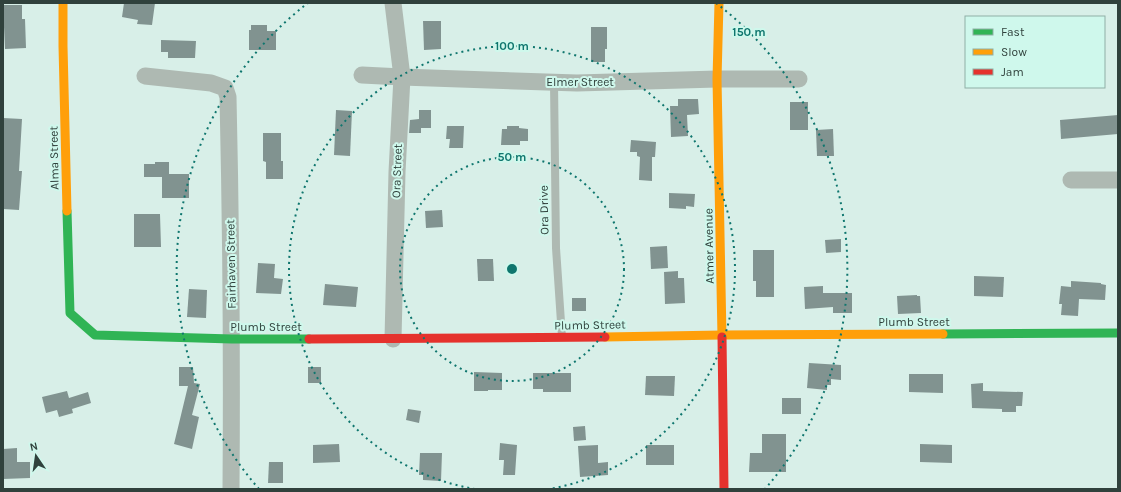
<svg xmlns="http://www.w3.org/2000/svg" width="1121" height="492" font-family="Karla,sans-serif">
	<style>
		.building { fill: #819390 }
		.lines { fill: none; stroke-linecap: round; stroke-linejoin: round }
		.lane { stroke: #aeb9b2; stroke-width: 8 }
		.street { stroke: #aeb9b2; stroke-width: 17 }
		.fast { stroke: #30b455; stroke-width: 9 }
		.slow { stroke: #ff9f0a; stroke-width: 9 }
		.jam { stroke: #e5322d; stroke-width: 9 }
		.ring { fill: none; stroke: #0f766e; stroke-width: 2; stroke-dasharray: 2 4 }
		.labels { text-anchor: middle; stroke-width: 4; stroke-linejoin: round; paint-order: stroke }
		.street-label { font-size: 12px; fill: #30413c; stroke: #cff8ec }
		.centre { fill: #0f766e; stroke: #cff8ec; stroke-width: 2 }
		.ring-label { font-size: 12px; text-anchor: middle; font-weight: bold; fill: #0f766e; stroke: #cff8ec; stroke-width: 4; stroke-linejoin: round; paint-order: stroke }
	</style>
	<rect width="100%" height="100%" fill="#d8efe8"/>
	<g class="building">
		<path d="M 124,3 L 155,3 L 152,25 L 137,24 L 138,20 L 122,17 Z"/>
		<path d="M 3,5 L 22,5 L 22,19 L 25,19 L 26,48 L 5,49 Z"/>
		<path d="M 423,21 L 441,21 L 441,49 L 424,50 Z"/>
		<path d="M 251,25 L 267,25 L 267,31 L 276,31 L 276,50 L 249,50 L 249,30 L 251,30 Z"/>
		<path d="M 591,27 L 607,27 L 607,49 L 605,49 L 605,62 L 591,62 Z"/>
		<path d="M 161,40 L 196,41 L 195,58 L 168,58 L 168,52 L 161,52 Z"/>
		<path d="M 678,99 L 698,99 L 699,114 L 687,115 L 688,136 L 671,137 L 670,106 L 678,106 Z"/>
		<rect x="790" y="102" width="18" height="28"/>
		<path d="M 336,110 L 352,111 L 350,156 L 334,155 Z"/>
		<path d="M 419,110 L 431,110 L 431,128 L 421,128 L 421,133 L 409,133 L 410,120 L 419,119 Z"/>
		<path d="M 1118,115 L 1118,134 L 1061,139 L 1060,120 Z"/>
		<path d="M 3,118 L 22,119 L 19,171 L 22,171 L 19,210 L 3,209 Z"/>
		<path d="M 447,126 L 464,126 L 463,148 L 449,148 L 450,139 L 446,139 Z"/>
		<path d="M 507,126 L 519,126 L 519,128 L 528,129 L 528,141 L 520,141 L 520,145 L 501,145 L 502,129 L 507,129 Z"/>
		<path d="M 833,129 L 834,156 L 817,156 L 816,130 Z"/>
		<path d="M 263,133 L 281,133 L 281,161 L 283,161 L 283,179 L 266,179 L 266,162 L 263,161 Z"/>
		<path d="M 631,140 L 656,142 L 655,157 L 652,157 L 652,181 L 639,180 L 640,157 L 637,156 L 637,152 L 630,152 Z"/>
		<path d="M 155,162 L 169,162 L 169,174 L 189,174 L 189,198 L 162,198 L 162,177 L 144,177 L 144,164 L 155,164 Z"/>
		<path d="M 669,193 L 695,194 L 694,207 L 686,206 L 686,209 L 669,208 Z"/>
		<path d="M 442,210 L 443,227 L 426,228 L 425,211 Z"/>
		<path d="M 134,214 L 160,214 L 161,247 L 134,247 Z"/>
		<path d="M 841,239 L 841,252 L 826,253 L 825,240 Z"/>
		<path d="M 667,246 L 668,268 L 651,269 L 650,247 Z"/>
		<path d="M 753,250 L 774,250 L 774,297 L 756,297 L 756,281 L 753,281 Z"/>
		<path d="M 477,259 L 493,259 L 494,281 L 478,281 Z"/>
		<path d="M 258,263 L 275,264 L 274,278 L 283,279 L 281,294 L 256,293 Z"/>
		<path d="M 678,271 L 678,278 L 684,278 L 685,303 L 665,304 L 664,272 Z"/>
		<path d="M 974,276 L 1004,277 L 1003,297 L 974,296 Z"/>
		<path d="M 1071,281 L 1101,283 L 1101,284 L 1106,285 L 1105,300 L 1079,299 L 1078,316 L 1061,315 L 1062,304 L 1059,304 L 1061,286 L 1071,287 Z"/>
		<path d="M 325,284 L 358,287 L 356,307 L 323,305 Z"/>
		<path d="M 823,286 L 823,293 L 852,293 L 852,313 L 833,313 L 833,307 L 805,309 L 804,287 Z"/>
		<path d="M 189,289 L 207,290 L 206,318 L 187,317 Z"/>
		<path d="M 917,295 L 917,296 L 920,296 L 921,313 L 898,314 L 897,296 Z"/>
		<rect x="572" y="298" width="14" height="13"/>
		<path d="M 809,363 L 841,365 L 841,380 L 831,379 L 831,385 L 827,385 L 827,390 L 807,388 Z"/>
		<path d="M 179,367 L 193,367 L 194,383 L 200,384 L 192,415 L 199,417 L 192,449 L 174,444 L 188,386 L 179,386 Z"/>
		<rect x="308" y="367" width="13" height="16"/>
		<path d="M 474,372 L 502,373 L 502,390 L 488,390 L 488,391 L 474,391 Z"/>
		<path d="M 533,373 L 571,373 L 571,392 L 543,392 L 543,389 L 533,389 Z"/>
		<path d="M 909,374 L 943,374 L 943,393 L 909,392 Z"/>
		<path d="M 646,376 L 675,376 L 674,396 L 645,395 Z"/>
		<path d="M 983,383 L 983,391 L 1023,392 L 1022,406 L 1016,406 L 1016,412 L 1002,412 L 1002,409 L 972,408 L 971,384 Z"/>
		<path d="M 67,391 L 69,398 L 88,392 L 91,403 L 72,409 L 73,413 L 59,417 L 57,410 L 46,413 L 42,397 Z"/>
		<rect x="782" y="398" width="19" height="16"/>
		<path d="M 408,409 L 421,411 L 419,423 L 406,420 Z"/>
		<path d="M 585,426 L 586,440 L 574,441 L 573,427 Z"/>
		<path d="M 762,434 L 786,434 L 786,472 L 749,472 L 750,453 L 762,453 Z"/>
		<path d="M 500,443 L 517,445 L 515,475 L 503,475 L 504,460 L 499,460 Z"/>
		<path d="M 339,444 L 340,462 L 313,463 L 313,445 Z"/>
		<path d="M 920,444 L 952,445 L 952,463 L 920,462 Z"/>
		<path d="M 598,445 L 598,463 L 608,462 L 608,475 L 580,477 L 578,446 Z"/>
		<rect x="646" y="445" width="28" height="20"/>
		<path d="M 17,448 L 17,462 L 30,462 L 30,478 L 3,479 L 3,449 Z"/>
		<path d="M 420,453 L 442,453 L 441,481 L 423,480 L 423,475 L 419,475 Z"/>
		<path d="M 269,462 L 283,462 L 283,483 L 268,483 Z"/>
	</g>
	<g class="lines">
		<path class="lane" d="M 554,82 L 556,248 L 562,337"/>
		<g class="street">
			<path d="M 362,75 L 402,77 L 577,83 L 717,79 L 799,79"/>
			<path d="M 145,76 L 211,83 L 225,88 L 228,97 C 231,228 232,358 231,489"/>
			<path d="M 1071,180 L 1118,180"/>
			<path d="M 393,339 L 397,172 L 402,77 L 393,3"/>
		</g>
		<g class="fast">
			<path d="M 67,211 L 70,313 L 95,335 L 232,339 L 309,339"/>
			<path d="M 943,334 L 1118,333"/>
		</g>
		<g class="slow">
			<path d="M 63,3 L 63,46 L 67,211"/>
			<path d="M 719,3 L 717,79 L 722,337"/>
			<path d="M 605,337 L 722,335 L 943,334"/>
		</g>
		<g class="jam">
			<path d="M 722,337 L 724,489"/>
			<path d="M 309,339 L 605,337"/>
		</g>
	</g>
	<g class="ring">
		<circle cx="512" cy="269" r="112"/>
		<path d="M475 489A223 223 0 1 1 549 489"/>
		<path d="M259 489A335 335 0 0 1 308 3M716 3A335 335 0 0 1 765 489"/>
	</g>
	<g class="labels">
		<g class="street-label">
			<text x="580" y="86">Elmer Street</text>
			<text transform="translate(54 158) rotate(-91)" y="4">Alma Street</text>
			<text transform="translate(397 171) rotate(-88)" y="4">Ora Street</text>
			<text transform="translate(544 210) rotate(-91)" y="4">Ora Drive</text>
			<text transform="translate(709 246) rotate(-91)" y="4">Atmer Avenue</text>
			<text transform="translate(231 264) rotate(-91)" y="4">Fairhaven Street</text>
			<text x="914" y="326">Plumb Street</text>
			<text transform="translate(590 325) rotate(-1)" y="4">Plumb Street</text>
			<text x="266" y="331">Plumb Street</text>
		</g>
	</g>
	<circle cx="512" cy="269" r="6" class="centre"/>
	<g class="ring-label">
		<text x="749" y="36">150 m</text>
		<text x="512" y="50">100 m</text>
		<text x="512" y="161">50 m</text>
	</g>
	<rect width="1121" height="492" fill="none" stroke="#30413c" stroke-width="8"/>
	<rect x="965" y="16" width="140" height="72" fill="#cff8ec" stroke="#8fafa6"/>
	<rect x="973" y="29" width="20" height="6" fill="#30b455" stroke="#8fafa6"/>
	<text x="1001" y="36" font-size="12" fill="#30413c">Fast</text>
	<rect x="973" y="49" width="20" height="6" fill="#ff9f0a" stroke="#8fafa6"/>
	<text x="1001" y="56" font-size="12" fill="#30413c">Slow</text>
	<rect x="973" y="69" width="20" height="6" fill="#e5322d" stroke="#8fafa6"/>
	<text x="1001" y="76" font-size="12" fill="#30413c">Jam</text>
	<g transform="translate(36 456) rotate(347)" stroke="#cff8ec" stroke-width="3" paint-order="stroke">
	<path d="M0-3L7 15L0 10L-7 15Z" fill="#30413c"/>
	<text y="-6" font-size="11" font-weight="bold" text-anchor="middle" fill="#30413c">N</text>
	</g>
</svg>
